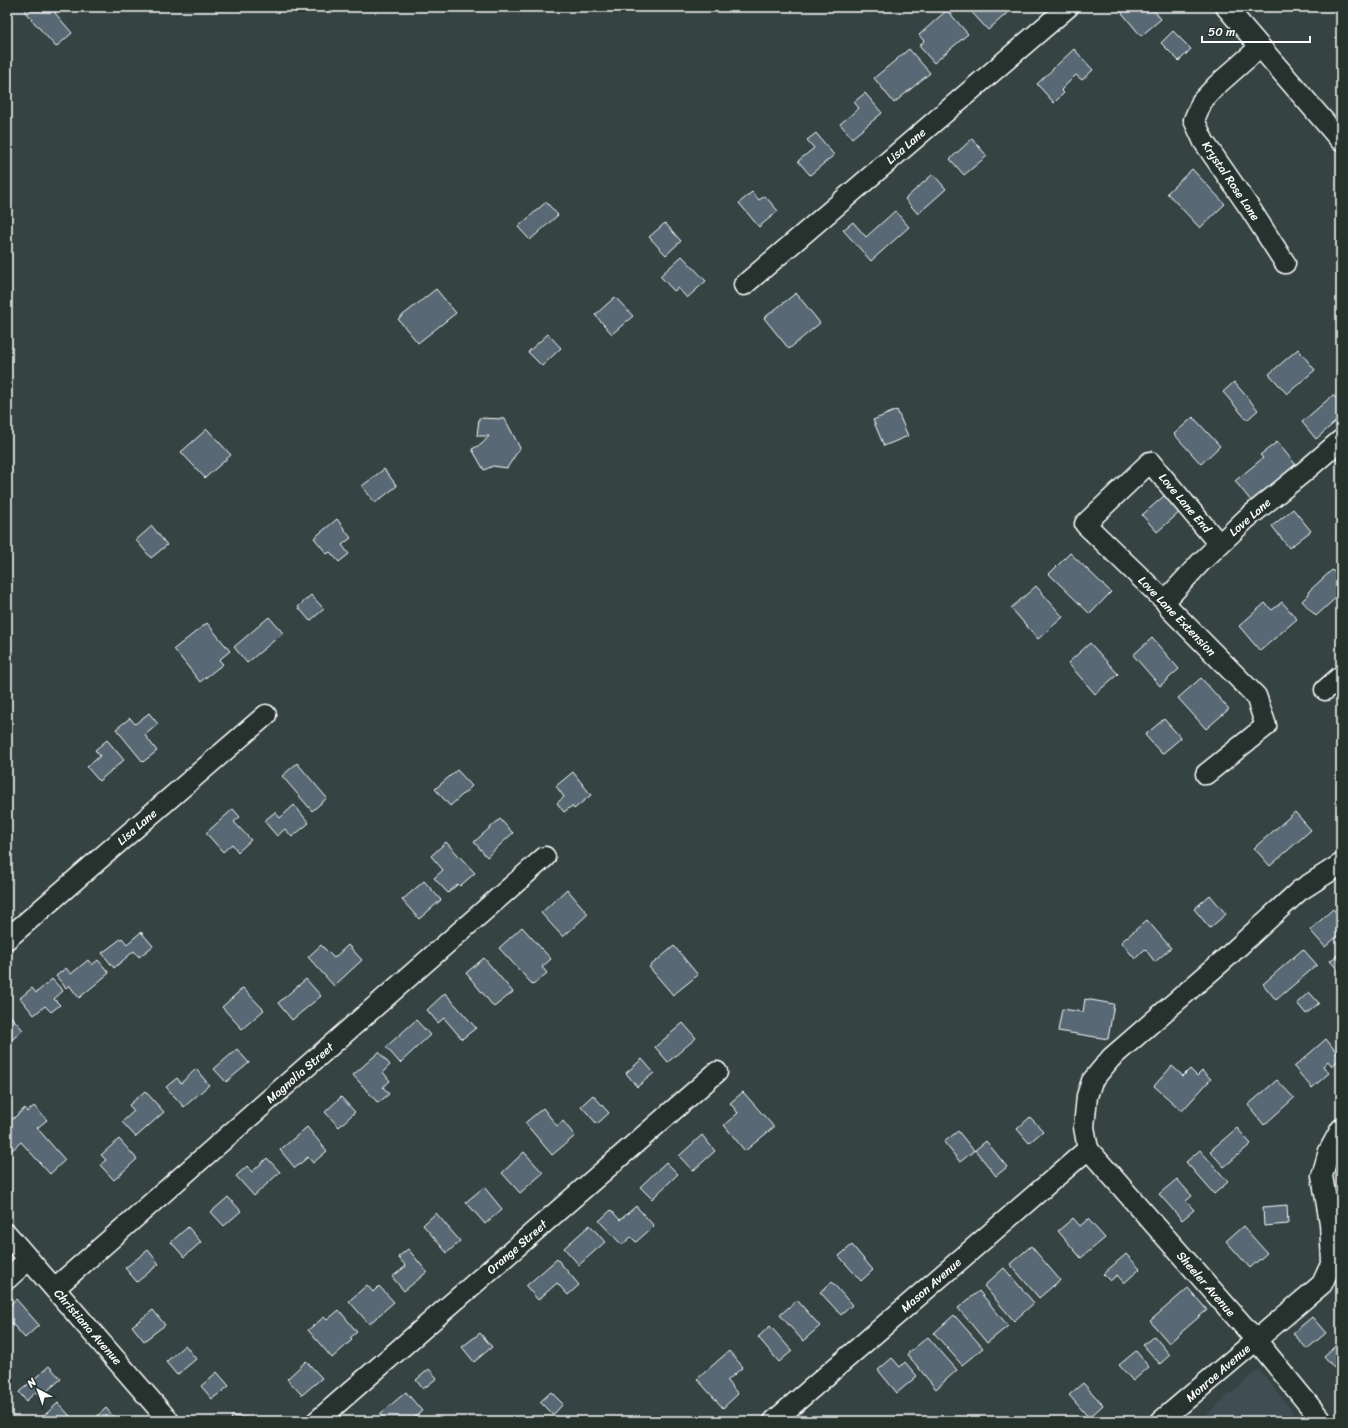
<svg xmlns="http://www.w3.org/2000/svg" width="1348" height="1428" font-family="Sriracha,sans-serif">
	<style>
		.built { fill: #404e52 }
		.building { fill: #586975; stroke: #fff }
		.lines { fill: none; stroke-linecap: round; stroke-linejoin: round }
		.minor-casing { stroke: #fff; stroke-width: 23 }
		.minor { stroke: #26332d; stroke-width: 20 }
		.labels { text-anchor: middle; stroke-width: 3; stroke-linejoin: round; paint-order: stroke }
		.street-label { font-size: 12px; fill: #fff; stroke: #26332d }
	</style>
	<rect width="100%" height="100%" fill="#354343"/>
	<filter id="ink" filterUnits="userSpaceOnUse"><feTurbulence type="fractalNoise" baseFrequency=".025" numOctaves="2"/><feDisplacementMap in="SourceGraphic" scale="8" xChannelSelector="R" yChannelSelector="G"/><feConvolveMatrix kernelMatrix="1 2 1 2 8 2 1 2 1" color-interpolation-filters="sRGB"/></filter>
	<g filter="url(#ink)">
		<path class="built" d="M 1259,1369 L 1300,1421 L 1199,1421 Z"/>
		<g class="building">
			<path d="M 28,7 L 61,7 L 55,13 L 72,33 L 56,47 L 24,11 Z"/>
			<path d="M 969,7 L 1014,7 L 988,30 L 968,8 Z"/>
			<path d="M 1120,7 L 1151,7 L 1161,19 L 1141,36 L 1118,8 Z"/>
			<path d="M 947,10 L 968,34 L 934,63 L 919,46 L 924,41 L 919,35 Z"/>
			<path d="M 1173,31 L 1191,49 L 1179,61 L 1161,43 Z"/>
			<path d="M 909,49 L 930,73 L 894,103 L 874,78 Z"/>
			<path d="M 1074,49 L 1093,70 L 1082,80 L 1076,75 L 1061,90 L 1064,93 L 1054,103 L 1037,84 Z"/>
			<path d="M 865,93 L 882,113 L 852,138 L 840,124 L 859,108 L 854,102 Z"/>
			<path d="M 816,133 L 834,155 L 810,175 L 798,161 L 814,148 L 807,140 Z"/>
			<path d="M 972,139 L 987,156 L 964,175 L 950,159 Z"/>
			<path d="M 1192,169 L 1225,204 L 1200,228 L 1167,193 Z"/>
			<path d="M 933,174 L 946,189 L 918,214 L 905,199 Z"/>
			<path d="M 752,192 L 759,200 L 765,196 L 778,211 L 759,227 L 739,203 Z"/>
			<path d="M 546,202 L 558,215 L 530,240 L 518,227 Z"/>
			<path d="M 895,211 L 909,227 L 871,261 L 843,230 L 853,222 L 866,237 Z"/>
			<path d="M 665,223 L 681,241 L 666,255 L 649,237 Z"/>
			<path d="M 682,256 L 706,281 L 687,298 L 678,288 L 674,291 L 660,276 Z"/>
			<path d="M 436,289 L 456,313 L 418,343 L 398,319 Z"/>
			<path d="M 796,293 L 820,323 L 789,349 L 764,318 Z"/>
			<path d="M 615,297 L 633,316 L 612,334 L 595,315 Z"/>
			<path d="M 548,334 L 561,348 L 542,366 L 528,352 Z"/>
			<path d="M 1298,349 L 1315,370 L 1287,394 L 1269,374 Z"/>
			<path d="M 1234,382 L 1258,410 L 1247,420 L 1223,392 Z"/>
			<path d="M 1333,395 L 1341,404 L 1341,417 L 1316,439 L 1302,422 Z"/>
			<path d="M 897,410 L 908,436 L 884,446 L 873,420 Z"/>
			<path d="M 1193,417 L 1220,446 L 1201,464 L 1174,434 Z"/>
			<path d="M 479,418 L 505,419 L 520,448 L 507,468 L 493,466 L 484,470 L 472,449 L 482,444 L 489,436 L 477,436 Z"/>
			<path d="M 207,429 L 231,455 L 205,478 L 181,452 Z"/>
			<path d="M 1277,442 L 1296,465 L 1252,502 L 1235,481 L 1263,458 L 1260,455 Z"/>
			<path d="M 384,469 L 397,486 L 375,503 L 362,486 Z"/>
			<path d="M 1165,495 L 1180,512 L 1157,532 L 1142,515 Z"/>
			<path d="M 1293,509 L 1311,531 L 1289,548 L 1272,526 Z"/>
			<path d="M 337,519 L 351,538 L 342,545 L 349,554 L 339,562 L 330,552 L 327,554 L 314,538 Z"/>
			<path d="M 152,526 L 167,545 L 151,558 L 136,540 Z"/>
			<path d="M 1070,553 L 1111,592 L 1090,614 L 1049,574 Z"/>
			<path d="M 1332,570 L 1341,579 L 1341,593 L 1316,616 L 1302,601 L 1309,594 L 1308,592 Z"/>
			<path d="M 1036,586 L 1063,617 L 1038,639 L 1011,608 Z"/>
			<path d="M 311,595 L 324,609 L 310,621 L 298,607 Z"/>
			<path d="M 1282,602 L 1297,619 L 1260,651 L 1239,626 L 1265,603 L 1272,610 Z"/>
			<path d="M 269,617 L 283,633 L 247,663 L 234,647 Z"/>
			<path d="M 207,623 L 230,651 L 219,660 L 223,664 L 200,682 L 174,649 Z"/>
			<path d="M 1152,638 L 1179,669 L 1160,686 L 1133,655 Z"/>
			<path d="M 1090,643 L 1118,674 L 1095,694 L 1068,663 Z"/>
			<path d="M 1201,678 L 1229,709 L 1206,729 L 1178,698 Z"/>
			<path d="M 149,713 L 158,724 L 145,735 L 157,751 L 143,762 L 116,729 L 130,718 L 135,724 Z"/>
			<path d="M 1164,719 L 1181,738 L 1162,754 L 1145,735 Z"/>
			<path d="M 107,740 L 124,760 L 99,781 L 87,767 L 100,756 L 95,750 Z"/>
			<path d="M 297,763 L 327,798 L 312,811 L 282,776 Z"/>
			<path d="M 457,770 L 472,786 L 450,806 L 435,789 Z"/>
			<path d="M 573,772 L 591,795 L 574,809 L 572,806 L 564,812 L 557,803 L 564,797 L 556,786 Z"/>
			<path d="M 294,805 L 309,823 L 292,837 L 285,829 L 277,836 L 264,821 L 275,812 L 280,818 Z"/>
			<path d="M 233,809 L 240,817 L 234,822 L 251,840 L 238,852 L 232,844 L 223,852 L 206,833 Z"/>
			<path d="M 1295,812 L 1311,830 L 1270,866 L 1254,848 Z"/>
			<path d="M 500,819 L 513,833 L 487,857 L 474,842 Z"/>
			<path d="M 446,842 L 475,873 L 460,886 L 458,884 L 448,893 L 434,878 L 443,870 L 431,856 Z"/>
			<path d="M 424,881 L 441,900 L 419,919 L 402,900 Z"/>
			<path d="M 567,889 L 588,914 L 563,937 L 541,913 Z"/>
			<path d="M 1210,895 L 1226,914 L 1210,928 L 1194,909 Z"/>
			<path d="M 1333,909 L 1341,918 L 1341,933 L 1325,947 L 1310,930 Z"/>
			<path d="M 1147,920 L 1171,948 L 1155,962 L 1145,949 L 1135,959 L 1121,942 Z"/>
			<path d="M 522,927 L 551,959 L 542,967 L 547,973 L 533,985 L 499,948 Z"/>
			<path d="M 141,932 L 153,946 L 139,957 L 134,951 L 114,968 L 102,953 L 122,938 L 127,944 Z"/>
			<path d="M 321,945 L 334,958 L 348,945 L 362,960 L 334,986 L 308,957 Z"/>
			<path d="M 674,946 L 698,975 L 673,995 L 649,967 Z"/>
			<path d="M 1303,949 L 1317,965 L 1276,1000 L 1263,984 Z"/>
			<path d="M 1341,952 L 1341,967 L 1338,970 L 1330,961 Z"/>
			<path d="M 484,958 L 513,992 L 494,1007 L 466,973 Z"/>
			<path d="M 88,960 L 92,965 L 98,960 L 109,973 L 79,998 L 69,985 L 66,988 L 56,976 L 66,968 L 71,974 Z"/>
			<path d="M 52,979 L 63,991 L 54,999 L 60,1005 L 51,1012 L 45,1006 L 34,1015 L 20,998 L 32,988 L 36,993 Z"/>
			<path d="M 306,979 L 321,996 L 292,1020 L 278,1003 Z"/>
			<path d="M 243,988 L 264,1010 L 242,1029 L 222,1007 Z"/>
			<path d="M 1309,992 L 1319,1003 L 1306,1014 L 1297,1003 Z"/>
			<path d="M 445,993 L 476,1028 L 462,1039 L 444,1018 L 438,1023 L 427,1010 Z"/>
			<path d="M 1085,999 L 1114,1004 L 1108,1039 L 1058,1031 L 1062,1009 L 1083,1012 Z"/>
			<path d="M 7,1012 L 23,1030 L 7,1044 Z"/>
			<path d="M 416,1020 L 430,1035 L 400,1063 L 386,1047 Z"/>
			<path d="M 683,1023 L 696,1038 L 668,1062 L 655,1047 Z"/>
			<path d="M 1326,1039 L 1341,1058 L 1332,1066 L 1328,1061 L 1323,1066 L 1329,1073 L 1312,1088 L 1294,1067 Z"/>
			<path d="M 237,1049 L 249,1063 L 226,1082 L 214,1069 Z"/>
			<path d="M 379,1052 L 390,1065 L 383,1072 L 390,1081 L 383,1087 L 389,1094 L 378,1103 L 353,1075 Z"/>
			<path d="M 642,1059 L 654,1073 L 637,1087 L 626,1073 Z"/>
			<path d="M 1172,1066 L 1183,1076 L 1190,1069 L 1197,1076 L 1202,1071 L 1211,1079 L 1182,1111 L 1154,1086 Z"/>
			<path d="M 196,1069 L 209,1085 L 184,1107 L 166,1087 L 177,1078 L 181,1083 Z"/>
			<path d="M 1277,1080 L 1294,1098 L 1264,1125 L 1248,1105 Z"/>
			<path d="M 145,1091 L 164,1112 L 136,1137 L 122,1122 L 134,1111 L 129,1105 Z"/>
			<path d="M 743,1092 L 774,1127 L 745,1151 L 724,1125 L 738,1113 L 730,1103 Z"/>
			<path d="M 593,1095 L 609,1113 L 597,1124 L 581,1106 Z"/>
			<path d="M 341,1097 L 355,1112 L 339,1127 L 325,1112 Z"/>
			<path d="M 34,1106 L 47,1120 L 37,1128 L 65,1160 L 50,1174 L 21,1142 L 10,1152 L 7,1149 L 7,1124 L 25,1108 L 27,1112 Z"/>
			<path d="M 543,1108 L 557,1126 L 563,1121 L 575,1136 L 552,1155 L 525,1123 Z"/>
			<path d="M 1030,1117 L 1043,1131 L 1029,1143 L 1017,1129 Z"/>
			<path d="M 307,1127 L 327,1151 L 313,1163 L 308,1157 L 295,1168 L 280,1150 Z"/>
			<path d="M 1237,1128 L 1251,1144 L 1224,1167 L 1210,1151 Z"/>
			<path d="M 958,1131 L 974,1151 L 986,1141 L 1007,1167 L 996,1176 L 975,1150 L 960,1162 L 944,1142 Z"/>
			<path d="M 702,1135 L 715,1151 L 693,1171 L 679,1156 Z"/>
			<path d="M 119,1139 L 137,1159 L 114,1180 L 100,1165 L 106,1160 L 101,1155 Z"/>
			<path d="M 1200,1150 L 1228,1182 L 1214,1194 L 1186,1162 Z"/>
			<path d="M 524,1152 L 543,1173 L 520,1193 L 502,1173 Z"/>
			<path d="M 267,1158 L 280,1172 L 254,1196 L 236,1176 L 247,1166 L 252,1172 Z"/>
			<path d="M 666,1162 L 678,1174 L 652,1199 L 640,1187 Z"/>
			<path d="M 1177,1179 L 1192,1196 L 1186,1201 L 1194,1210 L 1182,1220 L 1159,1194 Z"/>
			<path d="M 484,1187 L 502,1209 L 485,1224 L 466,1202 Z"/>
			<path d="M 228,1197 L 241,1211 L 224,1226 L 211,1212 Z"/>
			<path d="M 1287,1205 L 1288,1224 L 1264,1226 L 1263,1207 Z"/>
			<path d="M 636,1206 L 654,1226 L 636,1242 L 631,1237 L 622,1245 L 599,1221 L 611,1210 L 620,1220 Z"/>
			<path d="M 436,1213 L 460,1241 L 447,1253 L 423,1225 Z"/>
			<path d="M 1073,1218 L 1080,1226 L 1088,1219 L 1105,1238 L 1081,1258 L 1058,1231 Z"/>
			<path d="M 590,1225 L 605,1242 L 579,1265 L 564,1248 Z"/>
			<path d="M 1243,1226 L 1267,1253 L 1250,1268 L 1226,1241 Z"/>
			<path d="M 188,1227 L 201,1242 L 184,1257 L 171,1242 Z"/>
			<path d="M 852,1245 L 873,1270 L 861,1281 L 839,1256 Z"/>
			<path d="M 1031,1246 L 1060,1280 L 1039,1298 L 1010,1264 Z"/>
			<path d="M 408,1249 L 427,1272 L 404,1291 L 392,1277 L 406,1266 L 398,1257 Z"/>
			<path d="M 148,1250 L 159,1264 L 137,1282 L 125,1268 Z"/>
			<path d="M 1126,1254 L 1140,1269 L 1124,1283 L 1117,1275 L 1110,1281 L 1103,1274 Z"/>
			<path d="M 557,1259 L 579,1285 L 568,1295 L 557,1283 L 538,1300 L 526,1286 Z"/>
			<path d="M 1004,1268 L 1034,1303 L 1014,1321 L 984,1286 Z"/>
			<path d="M 832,1282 L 852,1305 L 841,1315 L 820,1292 Z"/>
			<path d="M 367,1285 L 373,1292 L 379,1286 L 394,1302 L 369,1324 L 349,1301 Z"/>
			<path d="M 1188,1288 L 1207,1310 L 1169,1343 L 1150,1321 Z"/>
			<path d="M 979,1291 L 1008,1326 L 987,1343 L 958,1308 Z"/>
			<path d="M 16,1299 L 39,1325 L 25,1338 L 7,1318 L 7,1308 Z"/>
			<path d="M 797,1300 L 820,1326 L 803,1341 L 780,1315 Z"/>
			<path d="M 153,1310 L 165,1325 L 144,1341 L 132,1326 Z"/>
			<path d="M 339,1310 L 357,1332 L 350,1338 L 352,1340 L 332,1358 L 308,1330 L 324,1317 L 327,1320 Z"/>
			<path d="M 954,1315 L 983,1348 L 962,1365 L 934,1333 Z"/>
			<path d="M 1312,1317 L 1326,1333 L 1307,1349 L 1293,1333 Z"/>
			<path d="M 770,1326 L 792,1351 L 779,1362 L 758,1337 Z"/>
			<path d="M 480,1333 L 492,1347 L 474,1362 L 462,1347 Z"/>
			<path d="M 1154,1336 L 1170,1355 L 1160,1364 L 1143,1345 Z"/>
			<path d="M 928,1337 L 957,1370 L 936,1389 L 907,1354 Z"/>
			<path d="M 1341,1341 L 1341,1364 L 1335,1369 L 1324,1356 Z"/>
			<path d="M 185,1345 L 196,1359 L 177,1375 L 166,1362 Z"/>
			<path d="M 729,1351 L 743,1367 L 727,1381 L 738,1394 L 723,1408 L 697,1379 Z"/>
			<path d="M 1136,1351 L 1149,1367 L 1133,1381 L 1119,1365 Z"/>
			<path d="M 892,1358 L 900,1367 L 905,1362 L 917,1376 L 897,1393 L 878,1370 Z"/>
			<path d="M 306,1361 L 322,1378 L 302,1395 L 287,1379 Z"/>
			<path d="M 49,1366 L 61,1379 L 40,1397 L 36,1392 L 26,1401 L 19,1392 Z"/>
			<path d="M 429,1369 L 437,1378 L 423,1389 L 416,1380 Z"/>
			<path d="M 217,1372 L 229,1386 L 212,1399 L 201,1386 Z"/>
			<path d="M 1083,1383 L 1103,1405 L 1089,1418 L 1069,1395 Z"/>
			<path d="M 406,1392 L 422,1411 L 411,1421 L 386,1421 L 380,1414 Z"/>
			<path d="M 551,1392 L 563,1404 L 553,1415 L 540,1402 Z"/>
			<path d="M 58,1403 L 70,1416 L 65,1421 L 38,1421 Z"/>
			<path d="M 106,1408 L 117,1421 L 92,1421 Z"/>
			<path d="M 232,1416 L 253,1419 L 253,1421 L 231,1421 Z"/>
		</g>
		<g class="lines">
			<defs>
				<g id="minor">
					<path d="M 1226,7 L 1341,141"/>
					<path d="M 1260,47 L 1217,85 L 1202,101 L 1194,120 L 1204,142 L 1251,210 L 1285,263"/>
					<path d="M 744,285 L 1068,7"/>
					<path d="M 1165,601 L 1200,563 L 1246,519 L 1305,471 L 1341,440"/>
					<path d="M 1325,690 L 1341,676"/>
					<path d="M 1206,774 L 1266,726 L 1256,696 L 1170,609 L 1165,601 L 1085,524 L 1150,462 L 1219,544"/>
					<path d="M 7,939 L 266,715"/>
					<path d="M 1088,1149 L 1084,1127 L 1087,1096 L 1092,1081 L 1111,1058 L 1226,958 L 1299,891 L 1341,864"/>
					<path d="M 1088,1149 L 1256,1340 L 1322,1421"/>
					<path d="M 7,1234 L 169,1421"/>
					<path d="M 7,1279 L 29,1259"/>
					<path d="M 55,1288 L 545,857"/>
					<path d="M 317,1421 L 717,1072"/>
					<path d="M 774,1421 L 1088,1149"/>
					<path d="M 1161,1421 L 1322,1284 L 1332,1262 L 1330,1223 L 1322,1176 L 1329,1151 L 1341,1129"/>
				</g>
			</defs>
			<use href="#minor" class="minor-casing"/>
			<use href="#minor" class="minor"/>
		</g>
	</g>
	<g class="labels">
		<g class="street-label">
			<text transform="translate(906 146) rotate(-41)" y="4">Lisa Lane</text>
			<text transform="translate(1231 181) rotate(56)" y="4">Krystal Rose Lane</text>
			<text transform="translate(1185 503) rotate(50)" y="4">Love Lane End</text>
			<text transform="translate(1250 517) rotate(-41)" y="4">Love Lane</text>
			<text transform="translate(1177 616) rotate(46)" y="4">Love Lane Extension</text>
			<text transform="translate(137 827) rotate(-41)" y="4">Lisa Lane</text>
			<text transform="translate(300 1073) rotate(-41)" y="4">Magnolia Street</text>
			<text transform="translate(517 1247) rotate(-41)" y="4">Orange Street</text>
			<text transform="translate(1206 1284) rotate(49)" y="4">Sheeler Avenue</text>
			<text transform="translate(931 1285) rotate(-41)" y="4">Mason Avenue</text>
			<text transform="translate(88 1327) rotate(49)" y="4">Christiana Avenue</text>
			<text transform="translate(1218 1373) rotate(-41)" y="4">Monroe Avenue</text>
		</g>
	</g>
	<rect width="1348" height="1428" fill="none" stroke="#26332d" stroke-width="24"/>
	<rect x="12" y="12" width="1324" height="1404" fill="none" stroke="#fff" stroke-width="1.5" filter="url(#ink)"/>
	<g transform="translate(38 1390) rotate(319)" stroke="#26332d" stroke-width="3" paint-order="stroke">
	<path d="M0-3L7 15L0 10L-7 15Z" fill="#ffffff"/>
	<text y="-6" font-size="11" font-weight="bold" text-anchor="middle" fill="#ffffff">N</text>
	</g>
	<path d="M1202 36v6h108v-6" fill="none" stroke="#ffffff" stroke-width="2"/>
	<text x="1208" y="36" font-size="12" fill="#ffffff" stroke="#26332d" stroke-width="3" paint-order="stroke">50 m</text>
</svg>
